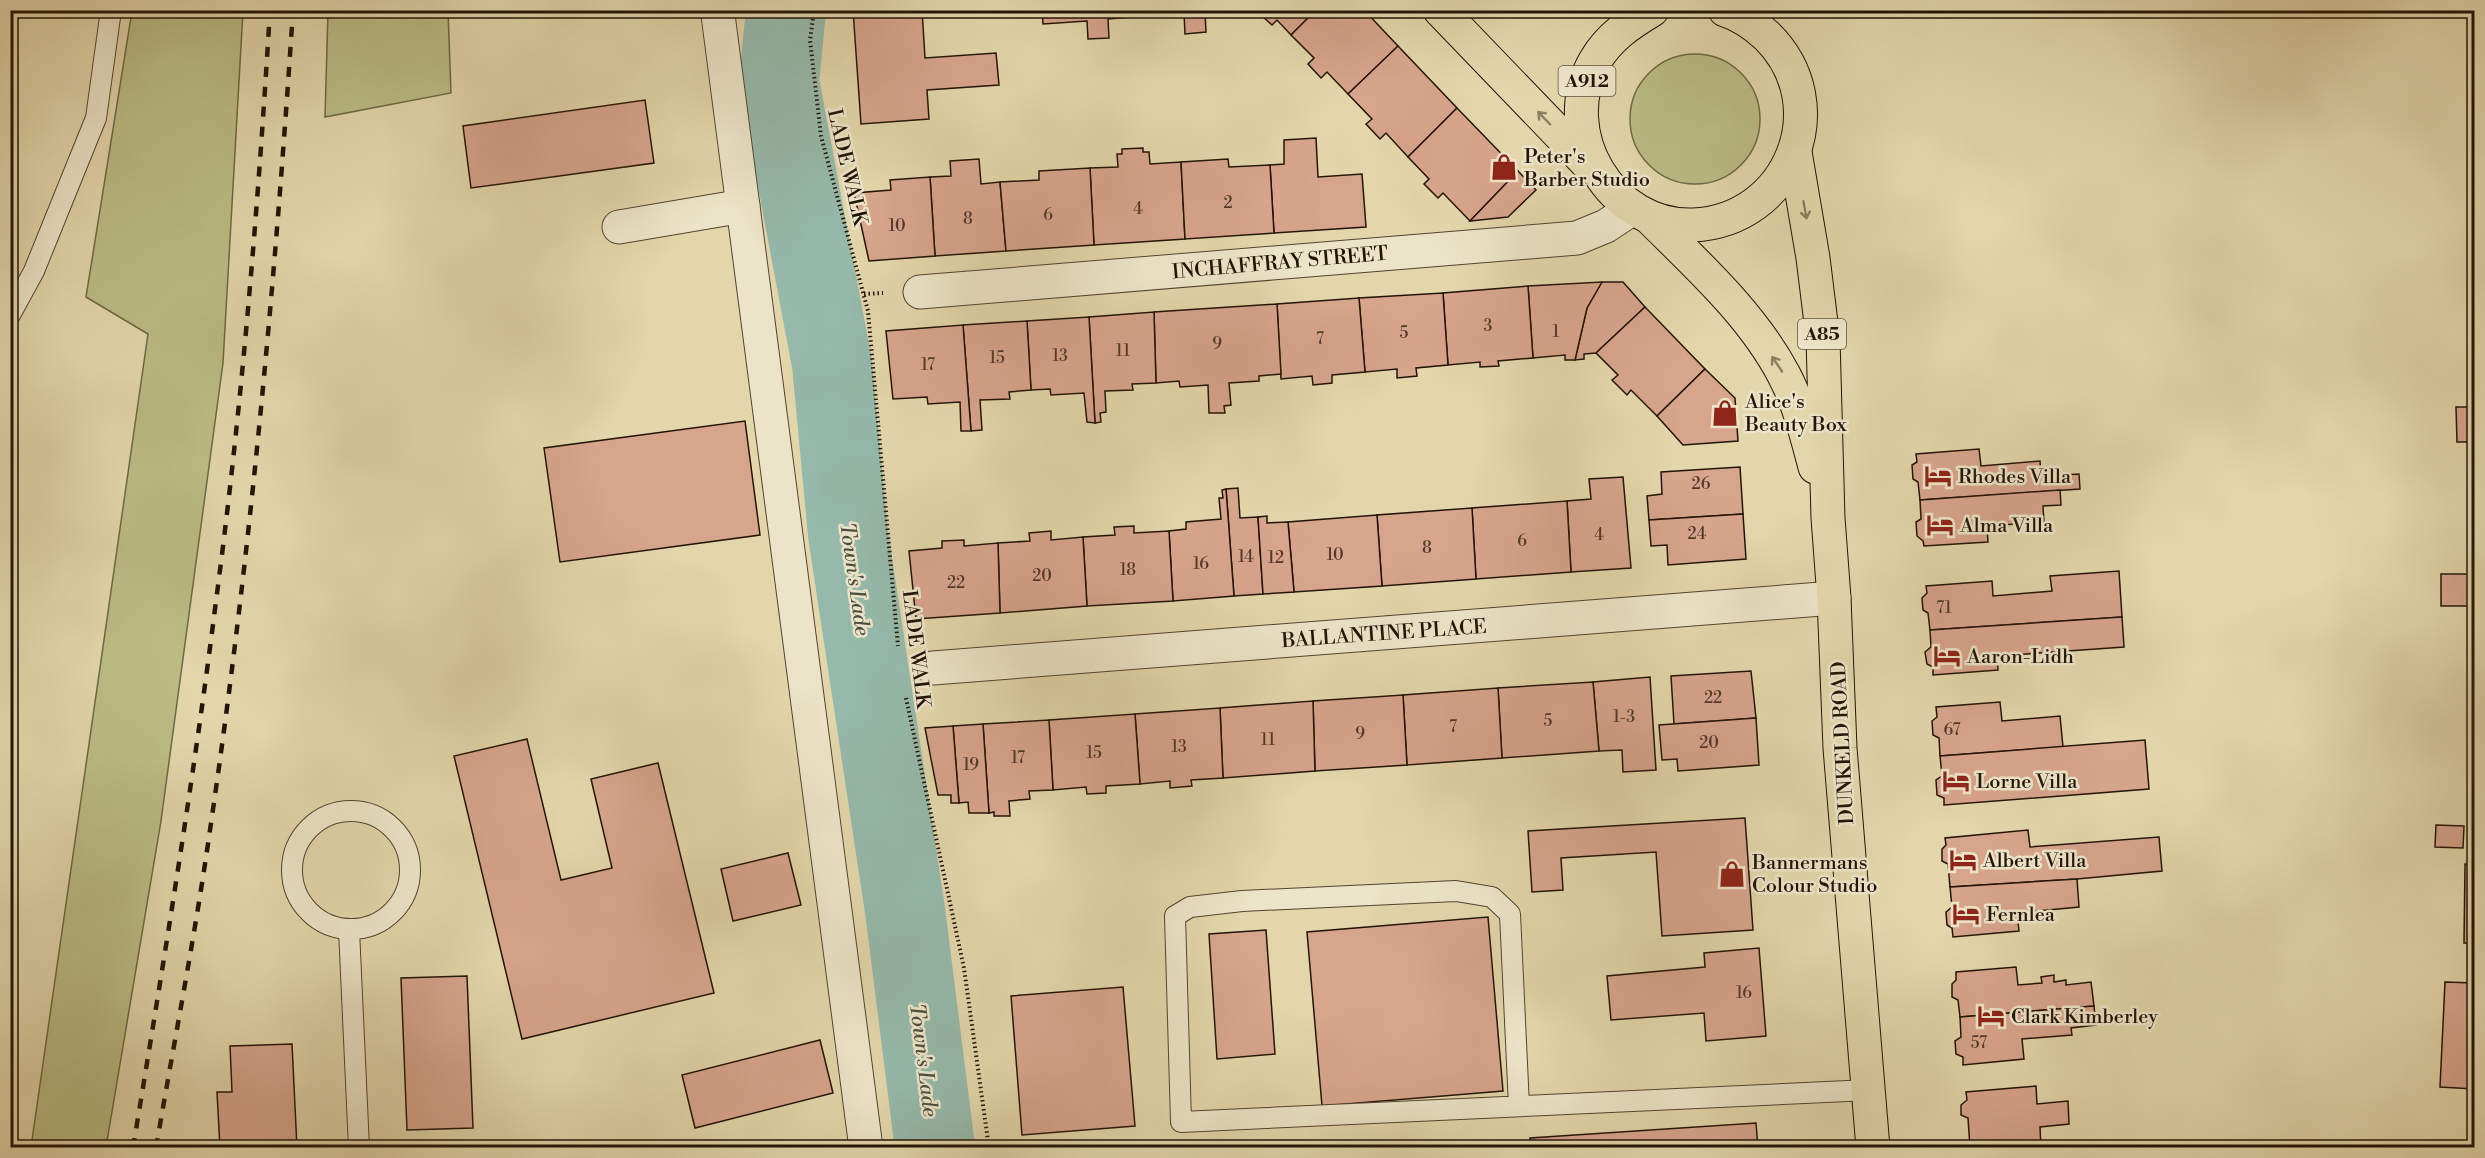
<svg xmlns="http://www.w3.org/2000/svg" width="2485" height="1158" font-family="'Libre Bodoni',serif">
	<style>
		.green { fill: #babc84; stroke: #6e6846; stroke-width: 1.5 }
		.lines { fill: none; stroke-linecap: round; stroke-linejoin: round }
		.river { stroke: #95b9aa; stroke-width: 80 }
		.building { fill: #d7a48c; stroke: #231408; stroke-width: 1.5 }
		.service-casing { stroke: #534430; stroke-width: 22 }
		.minor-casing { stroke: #534430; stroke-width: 35 }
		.primary-casing { stroke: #231408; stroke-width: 35 }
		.path { stroke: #231408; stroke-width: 4; stroke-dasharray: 1.5 3; stroke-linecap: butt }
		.service { stroke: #ece4c8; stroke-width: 20 }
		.minor { stroke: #ece4c8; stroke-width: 33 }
		.primary { stroke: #e2d6aa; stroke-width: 33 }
		.rail { stroke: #231408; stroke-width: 4.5; stroke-dasharray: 10 10; stroke-linecap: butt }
		.oneway { stroke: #8c7f61 }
		.labels { text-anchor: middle; stroke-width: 5; stroke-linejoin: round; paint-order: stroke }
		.number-label { font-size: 16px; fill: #503829 }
		.shield { fill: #ece4c8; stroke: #5f5242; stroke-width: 1.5 }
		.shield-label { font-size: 18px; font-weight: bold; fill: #231408 }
		.poi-label { font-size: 20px; fill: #231408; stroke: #ece4c8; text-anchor: start }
		.street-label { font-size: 20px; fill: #231408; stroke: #ece4c8 }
		.water-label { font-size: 21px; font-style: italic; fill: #4b4e41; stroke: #ece4c8 }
	</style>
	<rect width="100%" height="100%" fill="#e2d6aa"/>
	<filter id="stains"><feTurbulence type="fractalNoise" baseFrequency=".00333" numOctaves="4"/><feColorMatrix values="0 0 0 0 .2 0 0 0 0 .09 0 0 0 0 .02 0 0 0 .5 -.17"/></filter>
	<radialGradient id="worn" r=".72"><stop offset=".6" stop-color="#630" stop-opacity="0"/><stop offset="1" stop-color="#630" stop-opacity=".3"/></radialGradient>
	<g class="green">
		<path d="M 132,11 L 243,11 L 223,363 L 161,821 L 106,1147 L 31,1147 L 148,334 L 86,297 Z"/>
		<path d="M 328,11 L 448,11 L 451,93 L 325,117 Z"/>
		<circle cx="1695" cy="119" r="65"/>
	</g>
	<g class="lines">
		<path class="river" d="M 786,10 L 779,82 L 832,364 L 848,534 L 905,910 L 935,1148"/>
	</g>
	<g class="building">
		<path d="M 853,10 L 922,10 L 925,58 L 996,53 L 999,85 L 927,90 L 929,119 L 861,124 Z"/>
		<path d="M 1042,10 L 1145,10 L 1146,16 L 1108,19 L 1109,38 L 1088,39 L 1087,21 L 1043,24 Z"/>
		<path d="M 1145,10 L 1218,10 L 1205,12 L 1206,32 L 1185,34 L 1184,13 L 1146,16 Z"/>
		<path d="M 1316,10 L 1291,35 L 1277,20 L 1272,25 L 1262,16 L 1267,10 Z"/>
		<path d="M 1316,10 L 1364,10 L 1398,46 L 1348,94 L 1327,72 L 1321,78 L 1308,64 L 1314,58 L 1291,35 Z"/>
		<path d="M 1398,46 L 1457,108 L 1408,157 L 1386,133 L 1380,139 L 1366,124 L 1372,119 L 1348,94 Z"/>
		<path d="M 645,100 L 654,163 L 471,188 L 463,126 Z"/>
		<path d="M 1457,108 L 1518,171 L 1470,221 L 1443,193 L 1438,198 L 1424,184 L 1429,179 L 1408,157 Z"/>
		<path d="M 1316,138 L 1318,177 L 1362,174 L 1366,227 L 1274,233 L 1270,165 L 1284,164 L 1284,140 Z"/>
		<path d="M 1143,148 L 1143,152 L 1149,152 L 1150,164 L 1181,162 L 1185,239 L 1094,245 L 1090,168 L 1118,167 L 1117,154 L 1122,154 L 1122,149 Z"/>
		<path d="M 979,159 L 981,184 L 1000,182 L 1006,251 L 935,256 L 930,177 L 951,176 L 950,161 Z"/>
		<path d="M 1228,159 L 1229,167 L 1270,165 L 1274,233 L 1185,239 L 1181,162 Z"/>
		<path d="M 1090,168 L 1094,245 L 1006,251 L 1000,182 L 1039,180 L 1039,171 Z"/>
		<path d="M 1518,171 L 1536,190 L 1508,217 L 1470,221 Z"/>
		<path d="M 930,177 L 935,256 L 869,261 L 854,193 L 891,190 L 890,180 Z"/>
		<path d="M 1602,282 L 1623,282 L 1645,307 L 1596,353 L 1584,354 L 1584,359 L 1575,360 L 1587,308 Z"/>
		<path d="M 1602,282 L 1587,308 L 1575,360 L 1565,360 L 1565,355 L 1533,358 L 1528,286 Z"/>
		<path d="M 1528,286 L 1533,358 L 1498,361 L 1499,366 L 1480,367 L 1480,362 L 1448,365 L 1443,293 Z"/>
		<path d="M 1443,293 L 1448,365 L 1416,368 L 1417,376 L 1397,378 L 1397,369 L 1365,372 L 1359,298 Z"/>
		<path d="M 1359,298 L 1365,372 L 1332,375 L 1332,383 L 1313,385 L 1312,376 L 1281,379 L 1277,304 Z"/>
		<path d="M 1277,304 L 1281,374 L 1259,376 L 1259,381 L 1229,383 L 1231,405 L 1224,406 L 1225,413 L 1209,413 L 1208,385 L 1180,387 L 1179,381 L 1156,383 L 1154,312 Z"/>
		<path d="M 1645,307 L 1705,369 L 1657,416 L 1631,390 L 1627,395 L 1612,380 L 1618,375 L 1596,353 Z"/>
		<path d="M 1154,312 L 1156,383 L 1132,384 L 1133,390 L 1105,391 L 1106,412 L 1100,413 L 1101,422 L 1095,423 L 1089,317 Z"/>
		<path d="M 1089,317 L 1095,423 L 1087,422 L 1084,393 L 1051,395 L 1050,389 L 1031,390 L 1027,321 Z"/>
		<path d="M 1027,321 L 1031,390 L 1009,392 L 1010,399 L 980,400 L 982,430 L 971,431 L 963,325 Z"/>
		<path d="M 963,325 L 971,431 L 961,431 L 960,402 L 928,404 L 927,397 L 893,399 L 886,331 Z"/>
		<path d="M 1705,369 L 1735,398 L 1738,441 L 1683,445 L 1657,416 Z"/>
		<path d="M 2456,407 L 2474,407 L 2474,442 L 2457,442 Z"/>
		<path d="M 745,421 L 760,535 L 560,562 L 544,448 Z"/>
		<path d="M 1979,449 L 1981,466 L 2040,461 L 2041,476 L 2079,474 L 2080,489 L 1920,500 L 1918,482 L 1913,479 L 1912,465 L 1917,462 L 1916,454 Z"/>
		<path d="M 1740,467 L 1743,514 L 1649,520 L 1647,496 L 1662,494 L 1661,472 Z"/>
		<path d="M 1623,477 L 1631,568 L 1571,572 L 1567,501 L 1591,499 L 1589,479 Z"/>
		<path d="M 1238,488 L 1240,518 L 1258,517 L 1263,594 L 1234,596 L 1226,489 Z"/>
		<path d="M 1226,489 L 1234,596 L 1173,601 L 1169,531 L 1186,529 L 1186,522 L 1221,519 L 1219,498 L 1223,498 L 1222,490 Z"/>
		<path d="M 2060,490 L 2061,505 L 2043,506 L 2044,522 L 1987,526 L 1988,542 L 1924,546 L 1923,541 L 1917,536 L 1916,522 L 1921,519 L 1920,500 Z"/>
		<path d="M 1567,501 L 1571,572 L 1476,579 L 1472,508 Z"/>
		<path d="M 1472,508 L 1476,579 L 1382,586 L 1377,515 Z"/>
		<path d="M 1743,514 L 1746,559 L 1668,565 L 1667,545 L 1651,546 L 1649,520 Z"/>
		<path d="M 1377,515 L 1382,586 L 1294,592 L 1288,522 Z"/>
		<path d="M 1267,516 L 1267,523 L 1288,522 L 1294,592 L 1263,594 L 1258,517 Z"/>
		<path d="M 1134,526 L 1134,533 L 1169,531 L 1173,601 L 1087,606 L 1083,537 L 1115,535 L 1114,527 Z"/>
		<path d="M 1051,531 L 1051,540 L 1083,537 L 1087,606 L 1000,613 L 998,543 L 1030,541 L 1029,533 Z"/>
		<path d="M 964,540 L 964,546 L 998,543 L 1000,613 L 916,619 L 909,551 L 942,548 L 942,541 Z"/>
		<path d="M 2473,549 L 2474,606 L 2441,606 L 2441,574 L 2473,574 Z"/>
		<path d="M 2119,571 L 2122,617 L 1930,630 L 1928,613 L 1923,610 L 1922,598 L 1927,593 L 1926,586 L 1992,581 L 1993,596 L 2052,591 L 2050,576 Z"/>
		<path d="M 2122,617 L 2124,647 L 1997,656 L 1998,670 L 1933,675 L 1933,667 L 1927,664 L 1925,652 L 1931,647 L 1930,630 Z"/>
		<path d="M 1751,671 L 1756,718 L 1674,724 L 1671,676 Z"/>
		<path d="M 1650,677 L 1656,770 L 1623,772 L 1622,750 L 1599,751 L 1593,682 Z"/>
		<path d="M 1593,682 L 1599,751 L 1502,758 L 1498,688 Z"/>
		<path d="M 1498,688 L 1502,758 L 1407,765 L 1403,695 Z"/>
		<path d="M 1403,695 L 1407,765 L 1315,771 L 1313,701 Z"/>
		<path d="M 1313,701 L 1315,771 L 1223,778 L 1220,708 Z"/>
		<path d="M 2000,702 L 2002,721 L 2060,716 L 2063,747 L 1940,756 L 1939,738 L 1933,735 L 1932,721 L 1937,717 L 1936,707 Z"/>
		<path d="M 1220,708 L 1223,778 L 1191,780 L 1192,786 L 1170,788 L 1170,781 L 1140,784 L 1135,714 Z"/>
		<path d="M 1135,714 L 1140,784 L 1106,786 L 1106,793 L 1087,794 L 1086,787 L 1053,790 L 1049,720 Z"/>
		<path d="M 1756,718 L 1759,765 L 1678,771 L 1677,759 L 1662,760 L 1659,725 Z"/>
		<path d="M 1049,720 L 1053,790 L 1029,791 L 1030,799 L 1009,801 L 1010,816 L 994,816 L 994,812 L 989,813 L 983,724 Z"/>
		<path d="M 983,724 L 989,813 L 969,813 L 968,802 L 959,803 L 953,726 Z"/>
		<path d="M 953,726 L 959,803 L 951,803 L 951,795 L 938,795 L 925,728 Z"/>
		<path d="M 527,739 L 561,880 L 612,868 L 591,779 L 658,763 L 714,993 L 522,1039 L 454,756 Z"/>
		<path d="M 2145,740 L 2149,789 L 1944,805 L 1944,798 L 1937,795 L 1936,780 L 1942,776 L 1940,756 Z"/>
		<path d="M 1745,818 L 1753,930 L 1662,936 L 1656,852 L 1561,858 L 1563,890 L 1532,892 L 1528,831 Z"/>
		<path d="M 2436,825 L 2464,826 L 2463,848 L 2435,847 Z"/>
		<path d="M 2028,830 L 2030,847 L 2159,837 L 2162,871 L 2077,879 L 1950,887 L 1948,864 L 1942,861 L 1942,849 L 1946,845 L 1945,838 Z"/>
		<path d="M 788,853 L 801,905 L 733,921 L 721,869 Z"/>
		<path d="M 2465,864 L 2474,864 L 2474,943 L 2464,943 Z"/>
		<path d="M 2077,879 L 2079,907 L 2017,913 L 2019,931 L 1953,937 L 1952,928 L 1947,925 L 1946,912 L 1952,907 L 1950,887 Z"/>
		<path d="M 1488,917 L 1503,1091 L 1322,1106 L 1307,932 Z"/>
		<path d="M 1266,930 L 1275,1054 L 1217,1059 L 1209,934 Z"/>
		<path d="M 1759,948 L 1766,1036 L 1706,1041 L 1704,1013 L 1611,1020 L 1607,976 L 1705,967 L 1704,953 Z"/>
		<path d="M 2016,967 L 2018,985 L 2042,983 L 2041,977 L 2054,975 L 2054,982 L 2066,980 L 2066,985 L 2091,982 L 2094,1006 L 1960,1017 L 1958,1000 L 1952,997 L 1952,984 L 1956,980 L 1956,972 Z"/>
		<path d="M 467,976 L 473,1128 L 407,1130 L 401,978 Z"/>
		<path d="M 2445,982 L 2474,983 L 2474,1089 L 2440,1087 Z"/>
		<path d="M 1123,987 L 1135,1126 L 1022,1135 L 1011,996 Z"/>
		<path d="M 2094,1006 L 2096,1025 L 2071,1028 L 2072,1035 L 2022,1039 L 2024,1059 L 1963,1065 L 1963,1057 L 1956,1054 L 1955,1041 L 1961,1037 L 1960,1017 Z"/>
		<path d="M 820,1040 L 833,1093 L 695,1128 L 682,1075 Z"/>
		<path d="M 292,1044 L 297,1148 L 220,1148 L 217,1092 L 232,1092 L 230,1046 Z"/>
		<path d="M 2036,1086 L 2037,1104 L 2068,1101 L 2069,1124 L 2040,1127 L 2041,1148 L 1970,1148 L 1968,1118 L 1961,1115 L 1961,1105 L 1967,1100 L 1966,1092 Z"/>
		<path d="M 1756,1123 L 1758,1148 L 1530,1148 L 1530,1138 Z"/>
	</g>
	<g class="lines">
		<defs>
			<g id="service">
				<path d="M 10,315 L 34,271 L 96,118 L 111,10"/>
				<circle cx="351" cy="870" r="59"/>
				<path d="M 349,930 L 359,1148"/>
				<path d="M 1519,1106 L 1510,914 L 1492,897 L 1456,891 L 1242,901 L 1190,907 L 1175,916 L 1181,1122 L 1869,1090"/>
			</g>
			<g id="minor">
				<path d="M 718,15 L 866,1148"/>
				<path d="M 619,227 L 743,206"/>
				<path d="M 920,292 L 1577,238 L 1606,226 L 1633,208"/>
				<path d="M 933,668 L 1834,598"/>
			</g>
			<g id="primary">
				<path d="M 1440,10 L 1591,167"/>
				<path d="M 1652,10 C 1629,24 1609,37 1595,61 C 1554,132 1611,228 1693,225 C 1790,221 1837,105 1767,36 C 1755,25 1741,15 1725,10"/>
				<path d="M 1795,152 L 1813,258 L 1823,339 L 1828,518 L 1834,598 L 1840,748 L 1873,1148"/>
				<path d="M 1649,217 C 1697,265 1752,314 1784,375 C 1799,403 1807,437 1815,467"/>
			</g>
		</defs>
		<use href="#service" class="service-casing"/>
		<use href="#minor" class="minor-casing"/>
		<use href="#primary" class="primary-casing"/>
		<g class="path">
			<path d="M 814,10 L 810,40 L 821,136 L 868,311 L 898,646"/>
			<path d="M 864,294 L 883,293"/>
			<path d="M 906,698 L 964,968 L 989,1148"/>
		</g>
		<use href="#service" class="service"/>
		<use href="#minor" class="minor"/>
		<use href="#primary" class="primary"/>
		<g class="rail">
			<path d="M 133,1148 C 163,966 193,784 216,601 C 242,405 258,208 270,10"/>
			<path d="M 156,1148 C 174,1042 195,936 210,830 C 250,558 275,284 293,10"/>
		</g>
	</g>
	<defs><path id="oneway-shaft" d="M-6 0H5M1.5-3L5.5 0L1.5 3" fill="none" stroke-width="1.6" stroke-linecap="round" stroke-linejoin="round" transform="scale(1.5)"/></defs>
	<g class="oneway">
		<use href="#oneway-shaft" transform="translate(1544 118) rotate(-134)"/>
		<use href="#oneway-shaft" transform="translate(1805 210) rotate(80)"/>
		<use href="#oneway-shaft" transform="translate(1777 364) rotate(-124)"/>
	</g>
	<defs>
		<symbol id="shop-bare" viewBox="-9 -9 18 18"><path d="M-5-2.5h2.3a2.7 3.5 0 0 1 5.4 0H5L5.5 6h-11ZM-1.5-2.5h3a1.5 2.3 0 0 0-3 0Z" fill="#8f2418" stroke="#ece4c8" stroke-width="2.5" paint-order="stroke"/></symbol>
		<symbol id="hotel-bare" viewBox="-9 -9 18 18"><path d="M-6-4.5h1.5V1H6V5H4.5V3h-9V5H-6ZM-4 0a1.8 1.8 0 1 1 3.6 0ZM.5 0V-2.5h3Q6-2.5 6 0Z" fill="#8f2418" stroke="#ece4c8" stroke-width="2.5" paint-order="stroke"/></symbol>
	</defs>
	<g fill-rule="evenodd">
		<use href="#shop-bare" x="1485" y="148" width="38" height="38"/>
		<use href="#shop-bare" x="1706" y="394" width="38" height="38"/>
		<use href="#hotel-bare" x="1919" y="457" width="38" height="38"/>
		<use href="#hotel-bare" x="1921" y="506" width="38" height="38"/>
		<use href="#hotel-bare" x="1928" y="637" width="38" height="38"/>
		<use href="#hotel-bare" x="1937" y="762" width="38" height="38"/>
		<use href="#hotel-bare" x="1944" y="841" width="38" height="38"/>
		<use href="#shop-bare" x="1713" y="855" width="38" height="38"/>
		<use href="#hotel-bare" x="1947" y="895" width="38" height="38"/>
		<use href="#hotel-bare" x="1972" y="997" width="38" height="38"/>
	</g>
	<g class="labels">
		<g class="number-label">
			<text x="1228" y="208">2</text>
			<text x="1138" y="214">4</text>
			<text x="1048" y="220">6</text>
			<text x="968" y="224">8</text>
			<text x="897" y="231">10</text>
			<text x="1488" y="331">3</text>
			<text x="1556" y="337">1</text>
			<text x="1404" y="338">5</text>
			<text x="1320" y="344">7</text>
			<text x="1217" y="349">9</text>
			<text x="1123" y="356">11</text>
			<text x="1060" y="361">13</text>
			<text x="997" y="363">15</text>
			<text x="928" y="370">17</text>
			<text x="1701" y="489">26</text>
			<text x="1697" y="539">24</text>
			<text x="1599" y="540">4</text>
			<text x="1522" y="546">6</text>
			<text x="1427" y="553">8</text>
			<text x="1335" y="560">10</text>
			<text x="1246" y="562">14</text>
			<text x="1276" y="563">12</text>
			<text x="1201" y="569">16</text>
			<text x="1128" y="575">18</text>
			<text x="1042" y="581">20</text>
			<text x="956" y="588">22</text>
			<text x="1944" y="613">71</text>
			<text x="1713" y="703">22</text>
			<text x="1624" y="722">1-3</text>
			<text x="1548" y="726">5</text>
			<text x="1453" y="732">7</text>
			<text x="1952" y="735">67</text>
			<text x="1360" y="739">9</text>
			<text x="1268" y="745">11</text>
			<text x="1709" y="748">20</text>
			<text x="1179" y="752">13</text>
			<text x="1094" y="758">15</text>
			<text x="1018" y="763">17</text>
			<text x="971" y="770">19</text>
			<text x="1744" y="998">16</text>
			<text x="1979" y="1048">57</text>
		</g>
		<g class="shield">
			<rect x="1558.5" y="66" width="57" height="30" rx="4.5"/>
			<rect x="1798" y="319" width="48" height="30" rx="4.5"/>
		</g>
		<g class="shield-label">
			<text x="1587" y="87">A912</text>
			<text x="1822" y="340">A85</text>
		</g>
		<g class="poi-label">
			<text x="1524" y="163">Peter's<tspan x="1524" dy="23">Barber Studio</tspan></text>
			<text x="1745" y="408">Alice's<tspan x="1745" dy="23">Beauty Box</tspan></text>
			<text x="1958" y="483">Rhodes Villa</text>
			<text x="1960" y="532">Alma Villa</text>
			<text x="1967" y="663">Aaron-Lidh</text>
			<text x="1976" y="788">Lorne Villa</text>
			<text x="1983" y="867">Albert Villa</text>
			<text x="1752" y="869">Bannermans<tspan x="1752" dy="23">Colour Studio</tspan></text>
			<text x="1986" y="921">Fernlea</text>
			<text x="2011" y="1023">Clark Kimberley</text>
		</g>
		<g class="street-label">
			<text transform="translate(848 167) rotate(77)" y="7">LADE WALK</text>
			<text transform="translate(1280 262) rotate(-5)" y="7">INCHAFFRAY STREET</text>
			<text transform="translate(1384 633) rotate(-4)" y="7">BALLANTINE PLACE</text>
			<text transform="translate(917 649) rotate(83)" y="7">LADE WALK</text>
			<text transform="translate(1842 743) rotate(-93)" y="7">DUNKELD ROAD</text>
		</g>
		<g class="water-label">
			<text transform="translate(855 579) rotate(82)" y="7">Town's Lade</text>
			<text transform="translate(924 1060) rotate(83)" y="7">Town's Lade</text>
		</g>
	</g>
	<rect width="2485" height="1158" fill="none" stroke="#e2d6aa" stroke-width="36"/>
	<rect x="12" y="12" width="2461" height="1134" fill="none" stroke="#231408" stroke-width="3"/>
	<rect x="18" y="18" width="2449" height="1122" fill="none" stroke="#231408" stroke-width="1.5"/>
	<rect width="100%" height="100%" filter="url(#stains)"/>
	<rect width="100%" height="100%" fill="url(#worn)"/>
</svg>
